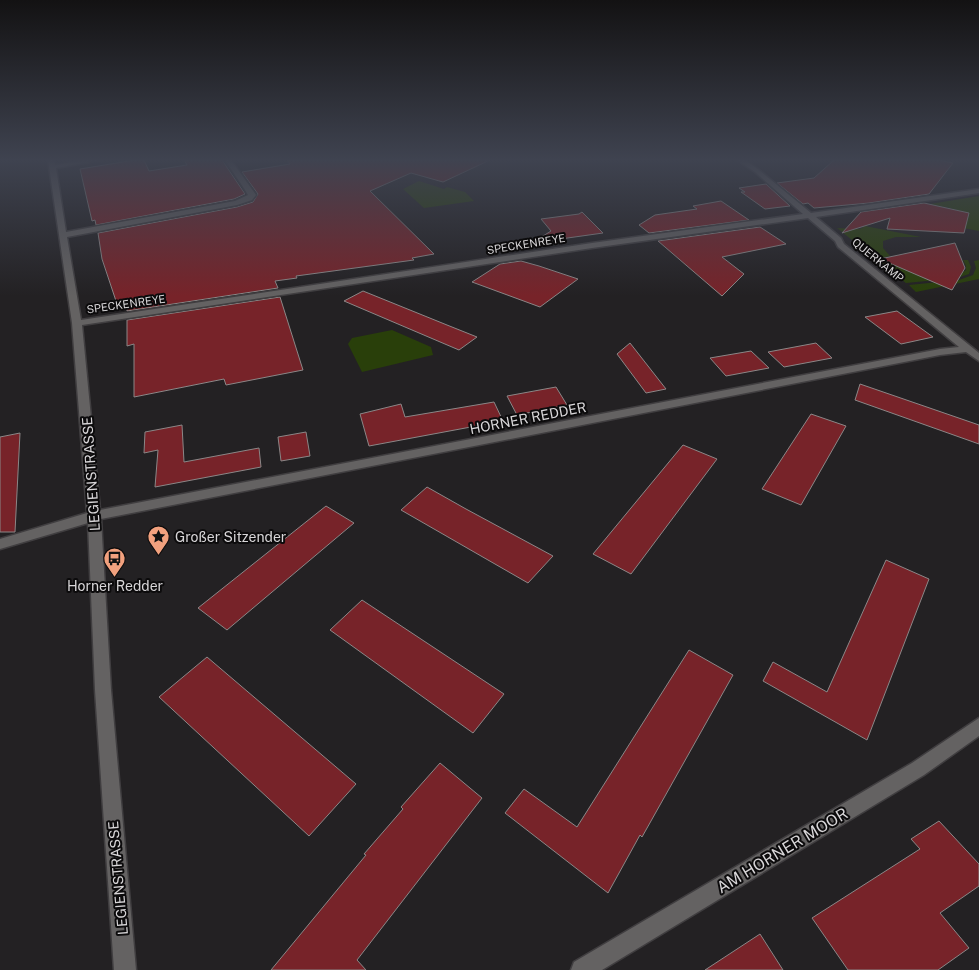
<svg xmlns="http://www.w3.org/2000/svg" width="979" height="970" font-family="'Public Sans',sans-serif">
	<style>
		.green { fill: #293f0a }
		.building { fill: #772329; stroke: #8b8787 }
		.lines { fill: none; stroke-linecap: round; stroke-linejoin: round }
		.minor-casing { stroke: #403e40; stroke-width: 3 }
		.minor { fill: #646262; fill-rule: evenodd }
		.labels { text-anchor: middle; stroke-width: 4; stroke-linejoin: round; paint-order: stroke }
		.far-street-label { font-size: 11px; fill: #d8d6d8; stroke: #0c0b0c }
		.street-label { font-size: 14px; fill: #d8d6d8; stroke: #0c0b0c }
		.poi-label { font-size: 14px; fill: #d8d6d8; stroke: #0c0b0c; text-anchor: start }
		.near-street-label { font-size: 16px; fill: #d8d6d8; stroke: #0c0b0c }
	</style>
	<rect width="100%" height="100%" fill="#232123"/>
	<g class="green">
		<path d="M 419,181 L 444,189 L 447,187 L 465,192 L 474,201 L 424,208 L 403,189 Z"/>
		<path d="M 979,196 L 979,231 L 958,227 L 968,213 L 946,207 L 924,205 Z"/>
		<path d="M 865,226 L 921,237 L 896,237 L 883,241 L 883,248 L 890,256 L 881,258 C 905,272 931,273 958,276 L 966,270 L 966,266 L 963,260 L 968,260 L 971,267 L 969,274 L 957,278 L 906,283 L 837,228 L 860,229 Z"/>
		<path d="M 979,260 L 979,279 L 916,292 L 909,285 L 959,280 L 973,275 L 976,268 L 974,261 Z"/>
		<path d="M 392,330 L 431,347 L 433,355 L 362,372 L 348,344 L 352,338 Z"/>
	</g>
	<g class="building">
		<path d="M 135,160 L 144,160 L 149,171 L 187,165 L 184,160 L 222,160 L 245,194 L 234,199 L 96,225 L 95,220 L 92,221 L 80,169 Z"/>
		<path d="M 287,160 L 490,160 L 443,182 L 411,173 L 370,191 L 434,254 L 412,258 L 414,260 L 296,276 L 297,278 L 275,281 L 278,288 L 127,311 L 127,301 L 117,304 L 102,259 L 98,233 L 237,207 L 253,202 L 258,194 L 242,172 L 290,164 Z"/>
		<path d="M 834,160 L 938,160 L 953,163 L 929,194 L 869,203 L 814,208 L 808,203 L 803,204 L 777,183 L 814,178 Z"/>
		<path d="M 766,184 L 790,206 L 765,209 L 741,192 L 745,192 L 739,188 Z"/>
		<path d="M 721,201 L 749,220 L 649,233 L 639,225 L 655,215 L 697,209 L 693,206 Z"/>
		<path d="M 924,203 L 969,213 L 964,233 L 887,229 L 890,218 L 842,233 L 861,212 Z"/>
		<path d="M 582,212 L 603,233 L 532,243 L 551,231 L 541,219 L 579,214 Z"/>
		<path d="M 760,227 L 786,244 L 722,257 L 744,274 L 722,296 L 658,241 Z"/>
		<path d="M 955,243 L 965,268 L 952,290 L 880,259 Z"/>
		<path d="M 521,261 L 539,266 L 578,279 L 540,307 L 472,282 L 500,264 Z"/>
		<path d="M 363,291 L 447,325 L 477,337 L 459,350 L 344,301 Z"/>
		<path d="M 280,297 L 303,370 L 226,385 L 224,379 L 134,397 L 134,344 L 127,346 L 127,320 Z"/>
		<path d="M 897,311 L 933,337 L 901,344 L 865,317 Z"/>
		<path d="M 630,343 L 666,389 L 646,393 L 617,354 Z"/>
		<path d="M 816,343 L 832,358 L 784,367 L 768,352 Z"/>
		<path d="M 751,351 L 769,368 L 726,376 L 710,358 Z"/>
		<path d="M 860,384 L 979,425 L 979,444 L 855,400 Z"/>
		<path d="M 556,387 L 567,405 L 517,415 L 507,396 Z"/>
		<path d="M 494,402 L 503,421 L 369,446 L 360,414 L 401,404 L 405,417 Z"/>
		<path d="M 811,414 L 846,426 L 801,505 L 762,489 Z"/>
		<path d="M 182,425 L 184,462 L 259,448 L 261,467 L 155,487 L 158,450 L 144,453 L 145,432 Z"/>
		<path d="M 306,432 L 310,456 L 281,461 L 278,437 Z"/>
		<path d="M 20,433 L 15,532 L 0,532 L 0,437 Z"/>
		<path d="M 683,445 L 717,459 L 631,574 L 593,554 Z"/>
		<path d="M 427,487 L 466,509 L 553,556 L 528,583 L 401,510 Z"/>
		<path d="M 326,506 L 354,523 L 227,630 L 198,608 Z"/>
		<path d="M 886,560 L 929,579 L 867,740 L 763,681 L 773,662 L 827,692 Z"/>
		<path d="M 362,600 L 504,694 L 473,733 L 330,630 Z"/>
		<path d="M 689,650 L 733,675 L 642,837 L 640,835 L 608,893 L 505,813 L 524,789 L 577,827 Z"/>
		<path d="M 207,657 L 356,784 L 309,836 L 159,697 Z"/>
		<path d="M 440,763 L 482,798 L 357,960 L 366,970 L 271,970 L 366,855 L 364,854 L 403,809 L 401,807 Z"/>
		<path d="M 939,821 L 979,864 L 979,886 L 940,913 L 969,948 L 938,970 L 848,970 L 812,918 L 920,849 L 911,839 Z"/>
		<path d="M 760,934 L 783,970 L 705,970 Z"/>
	</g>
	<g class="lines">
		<defs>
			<g id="minor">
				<path d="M 48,160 L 54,160 L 55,165 L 85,160 L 101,160 L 56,168 L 66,232 L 235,201 L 248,195 L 245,190 L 225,160 L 231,160 L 256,195 L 252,200 L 237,205 L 67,237 L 81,320 L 592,243 L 803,214 L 755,172 L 737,160 L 745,160 L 759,170 L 811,213 L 979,189 L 979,193 L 816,217 L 841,238 L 844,244 L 979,353 L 979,361 L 966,352 L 940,355 L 101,519 L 111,690 L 136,970 L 114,970 L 95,690 L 88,523 L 0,549 L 0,539 L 87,513 L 72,323 ZM 808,218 L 835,241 L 838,247 L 959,347 L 940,349 L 100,510 L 82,325 L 592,248 Z"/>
				<path d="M 979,718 L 979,736 L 924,775 L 602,970 L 571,970 L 574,962 L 912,763 Z"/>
			</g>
		</defs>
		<use href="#minor" class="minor-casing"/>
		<use href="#minor" class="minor"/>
	</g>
	<linearGradient id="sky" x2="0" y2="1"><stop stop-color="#131213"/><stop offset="0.54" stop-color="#3f4350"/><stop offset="1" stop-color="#3f4350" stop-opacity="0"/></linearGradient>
	<rect width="979" height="296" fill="url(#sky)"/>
	<defs>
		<symbol id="sight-pin" viewBox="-11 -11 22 30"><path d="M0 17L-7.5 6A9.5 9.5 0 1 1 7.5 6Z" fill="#f2a17e" stroke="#0c0b0c"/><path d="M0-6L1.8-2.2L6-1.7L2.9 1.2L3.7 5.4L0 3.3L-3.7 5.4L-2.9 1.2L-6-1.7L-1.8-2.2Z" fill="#111"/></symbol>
		<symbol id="bus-pin" viewBox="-11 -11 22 30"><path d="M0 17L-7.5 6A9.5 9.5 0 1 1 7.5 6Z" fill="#f2a17e" stroke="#0c0b0c"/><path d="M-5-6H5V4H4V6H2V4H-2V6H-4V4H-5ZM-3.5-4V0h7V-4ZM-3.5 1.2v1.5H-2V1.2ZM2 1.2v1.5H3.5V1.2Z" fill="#111"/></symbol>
	</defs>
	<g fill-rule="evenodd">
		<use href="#sight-pin" x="146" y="524" width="25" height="34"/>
		<use href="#bus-pin" x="102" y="546" width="25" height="34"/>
	</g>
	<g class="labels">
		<g class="far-street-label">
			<text transform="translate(526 244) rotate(-9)" y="4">SPECKENREYE</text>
			<text transform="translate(878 260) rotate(39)" y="4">QUERKAMP</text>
			<text transform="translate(126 304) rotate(-8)" y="4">SPECKENREYE</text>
		</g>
		<g class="street-label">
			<text transform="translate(528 418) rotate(-11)" y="5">HORNER REDDER</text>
			<text transform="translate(91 474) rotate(-94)" y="5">LEGIENSTRASSE</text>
			<text transform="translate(118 878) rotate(-95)" y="5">LEGIENSTRASSE</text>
		</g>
		<g class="poi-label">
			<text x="175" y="542">Großer Sitzender</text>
			<text x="115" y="591" text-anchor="middle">Horner Redder</text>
		</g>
		<g class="near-street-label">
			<text transform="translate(782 850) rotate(-31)" y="6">AM HORNER MOOR</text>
		</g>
	</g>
</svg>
